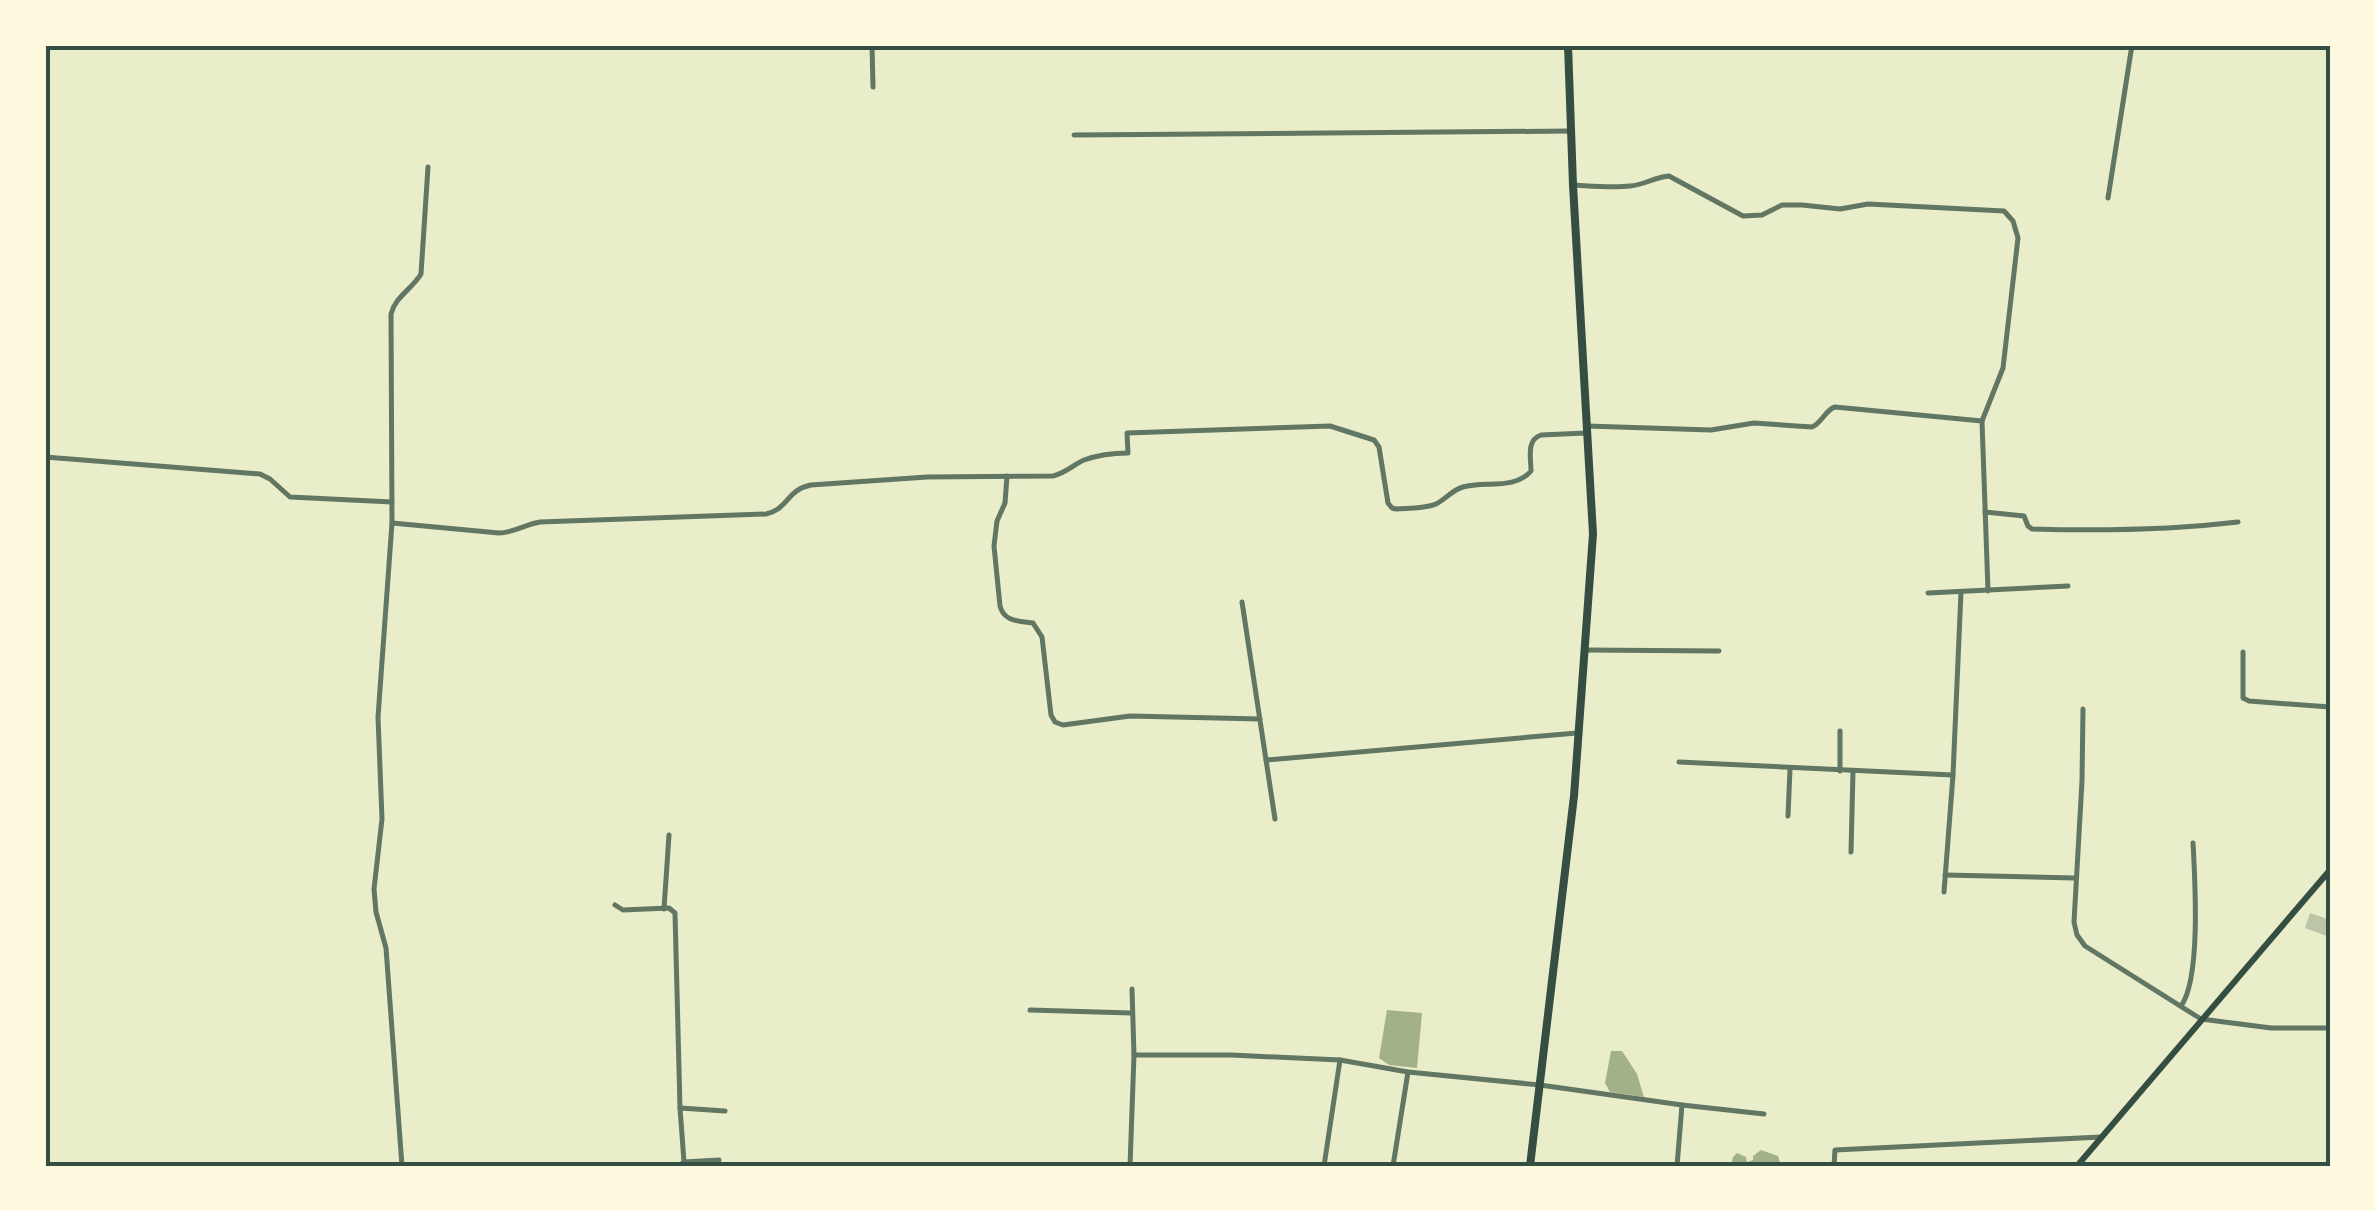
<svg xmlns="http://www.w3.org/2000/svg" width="2375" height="1211" font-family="Barlow,sans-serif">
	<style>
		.water { fill: #a3b18a }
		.building { fill: #bcc5a7 }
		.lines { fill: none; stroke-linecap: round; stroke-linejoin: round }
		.minor { stroke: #617663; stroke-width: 5 }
		.secondary { stroke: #344e41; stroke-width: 6 }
		.trunk { stroke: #344e41; stroke-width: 8 }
		.neatline { fill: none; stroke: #344e41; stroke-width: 4 }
	</style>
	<rect width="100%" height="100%" fill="#e9edc9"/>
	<g class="water">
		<path d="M 1387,1010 L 1422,1013 L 1417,1068 L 1389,1065 L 1379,1058 Z"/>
		<path d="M 1611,1051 L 1622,1051 L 1637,1074 L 1644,1097 L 1610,1092 L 1605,1083 Z"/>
		<path d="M 1761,1150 L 1778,1156 L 1781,1166 L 1731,1166 L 1733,1157 L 1737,1153 L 1746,1157 L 1747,1162 L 1753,1160 L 1753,1156 Z"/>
	</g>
	<path class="building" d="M 2310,913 L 2330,920 L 2327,936 L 2305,928 Z"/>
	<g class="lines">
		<g class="minor">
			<path d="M 872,45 L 873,87"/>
			<path d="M 1074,135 L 1571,131"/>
			<path d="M 1573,185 C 1592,186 1612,188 1630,186 C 1644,185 1655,177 1669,176 L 1743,216 L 1762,215 L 1782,205 L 1802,205 L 1840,209 L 1868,204 L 2004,211 L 2013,221 L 2018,238 L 2003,368 L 1982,421 L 1988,591"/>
			<path d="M 2108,198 L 2132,45"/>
			<path d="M 1587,426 L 1711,430 L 1754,423 L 1812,427 C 1822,423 1825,410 1835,407 L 1982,421"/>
			<path d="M 45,457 L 260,474 L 270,479 L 290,497 L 392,502"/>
			<path d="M 1007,476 L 1005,503 L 997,521 L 994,546 L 1000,606 C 1004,622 1019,621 1033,623 L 1042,637 L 1051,715 L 1055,722 L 1063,725 L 1130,716 L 1260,719"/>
			<path d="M 1985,512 L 2024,516 L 2028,526 L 2032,529 C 2100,531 2170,530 2238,522"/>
			<path d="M 392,523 L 499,533 C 513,533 526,524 540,522 L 766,514 C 789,509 786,490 811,485 L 927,477 L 1053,476 C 1066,473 1073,465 1084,460 C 1098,455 1113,453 1128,453 L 1127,433 L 1330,426 L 1374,440 L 1379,447 L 1388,503 L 1392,508 L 1396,509 C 1409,508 1424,509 1436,504 C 1446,499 1452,490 1463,487 C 1485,481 1515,490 1531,471 C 1531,458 1526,440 1541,435 L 1586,433"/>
			<path d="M 1928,593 L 2068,586"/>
			<path d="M 1242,602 L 1275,819"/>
			<path d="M 1585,650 L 1719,651"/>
			<path d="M 2243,652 L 2243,698 L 2249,701 L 2330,707"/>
			<path d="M 2083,709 L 2082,781 L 2074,922 L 2077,935 L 2085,946 L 2201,1019 L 2271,1028 L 2330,1028"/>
			<path d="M 1266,760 L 1577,733"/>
			<path d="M 1679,762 L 1953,775"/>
			<path d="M 1840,771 L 1840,731"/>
			<path d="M 1788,816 L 1790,769"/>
			<path d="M 1851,852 L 1853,771"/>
			<path d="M 1945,875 L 2075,878"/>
			<path d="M 1944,892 L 1953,775 L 1961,592"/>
			<path d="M 615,905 L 623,910 L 669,908 L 675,913 L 680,1108 L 684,1162"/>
			<path d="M 664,909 L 669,835"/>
			<path d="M 2181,1006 C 2201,979 2195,880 2193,843"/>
			<path d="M 1030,1010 L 1131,1013"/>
			<path d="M 1134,1055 L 1231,1055 L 1340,1060 L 1408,1072 L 1540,1085 L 1682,1105 L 1764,1114"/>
			<path d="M 680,1108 L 725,1111"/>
			<path d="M 402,1166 L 386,948 L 376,912 L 374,889 L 382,819 L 378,717 L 392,523 L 391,314 C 395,297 412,289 421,274 L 428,167"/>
			<path d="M 678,1166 L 684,1162 L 719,1160"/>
			<path d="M 1130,1166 L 1134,1055 L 1132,989"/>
			<path d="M 1324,1166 L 1340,1060"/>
			<path d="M 1393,1166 L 1408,1072"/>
			<path d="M 1677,1166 L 1682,1105"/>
			<path d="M 1834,1166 L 1835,1150 L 2101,1137"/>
		</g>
		<path class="secondary" d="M 2077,1166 L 2330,870"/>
		<path class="trunk" d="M 1530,1166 L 1574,796 L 1593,534 L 1573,185 L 1568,45"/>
	</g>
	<rect width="2375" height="1211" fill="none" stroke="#fefae0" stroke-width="95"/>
	<rect x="48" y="48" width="2280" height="1116" class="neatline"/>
</svg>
